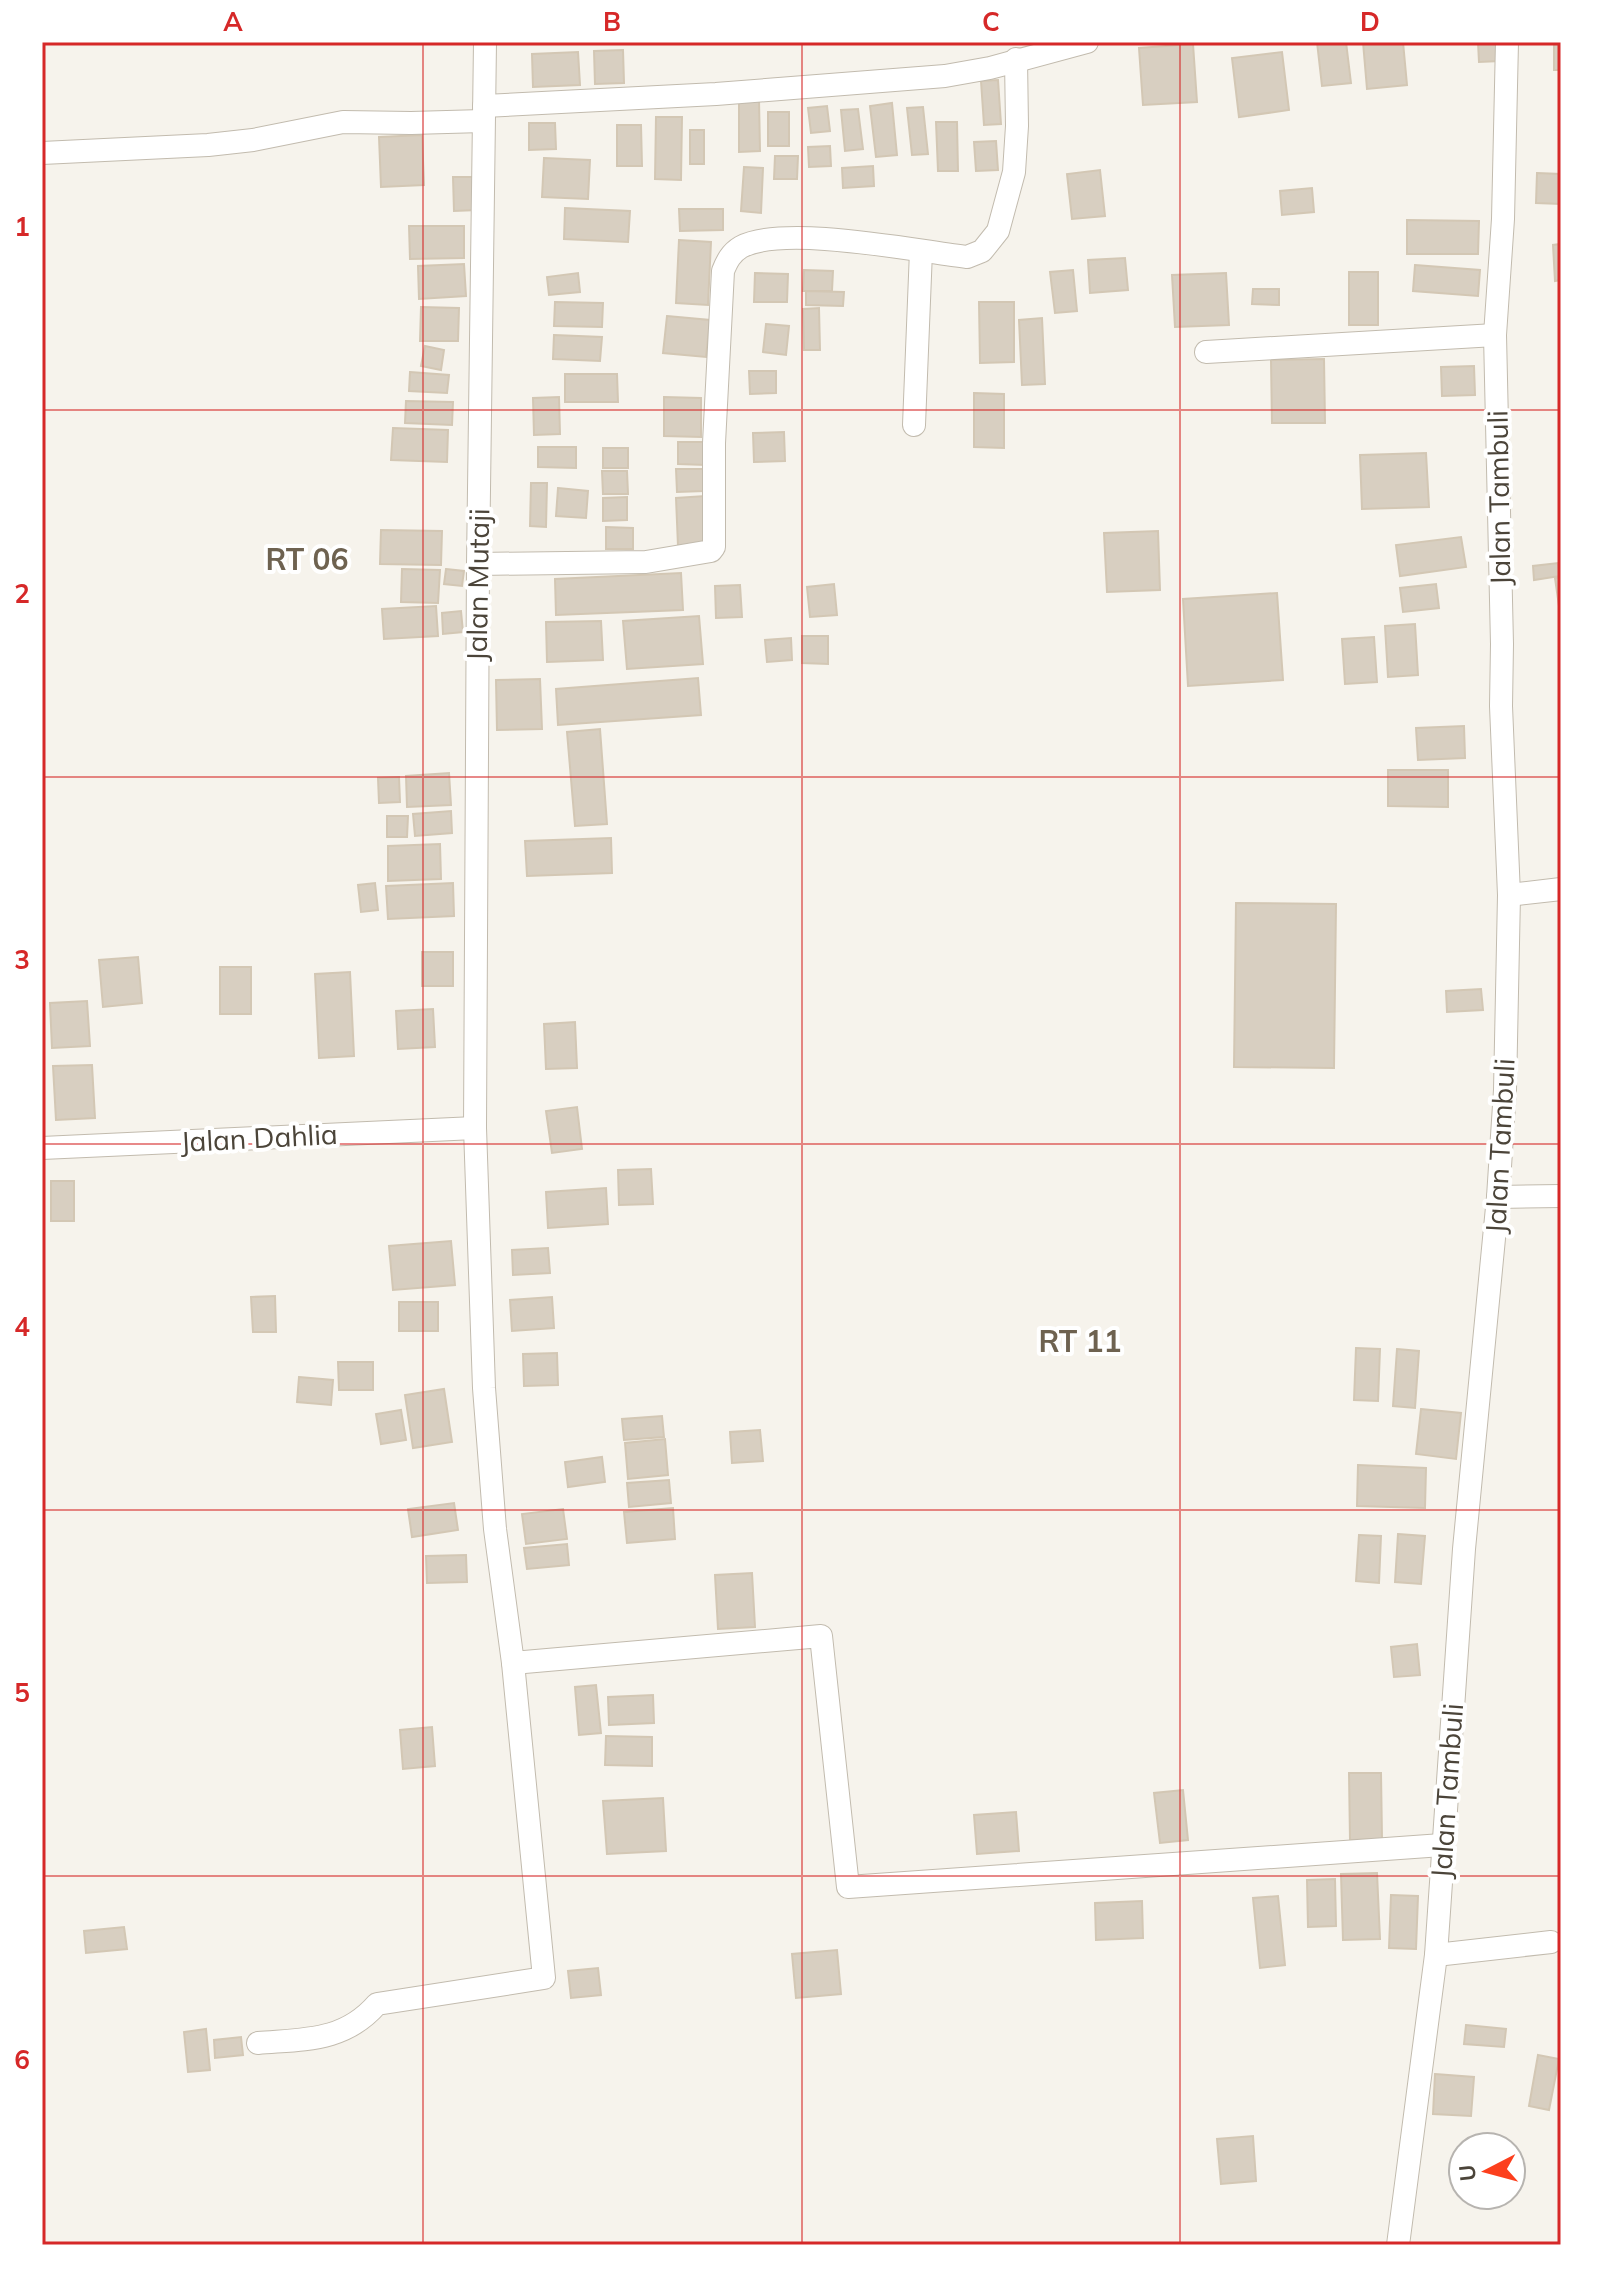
<svg xmlns="http://www.w3.org/2000/svg" width="1603" height="2287" font-family="Mulish,sans-serif">
	<style>
		.building { fill: #d8cfc1; stroke: #d3c7b4; stroke-width: 2 }
		.lines { fill: none; stroke-linecap: round; stroke-linejoin: round }
		.minor-casing { stroke: #c2bbae; stroke-width: 24 }
		.minor { stroke: #fff; stroke-width: 22 }
		.grid { fill: none; stroke: #d62828; stroke-width: 2; stroke-opacity: 0.55 }
		.labels { text-anchor: middle; stroke-width: 8; stroke-linejoin: round; paint-order: stroke }
		.street-label { font-size: 28px; fill: #4b4439; stroke: #fff }
		.neighbourhood-label { font-size: 30px; font-weight: bold; fill: #6e6250; stroke: #fff }
		.neatline { fill: none; stroke: #d62828; stroke-width: 3 }
		.grid-label { font-size: 26px; text-anchor: middle; font-weight: bold; fill: #d62828 }
	</style>
	<rect width="100%" height="100%" fill="#f6f3ec"/>
	<g class="building">
		<path d="M 1317,42 L 1346,42 L 1351,83 L 1322,86 Z"/>
		<path d="M 1363,42 L 1403,42 L 1407,85 L 1367,89 Z"/>
		<path d="M 1478,42 L 1499,42 L 1500,61 L 1479,62 Z"/>
		<path d="M 1193,44 L 1197,102 L 1143,105 L 1139,48 Z"/>
		<rect x="1554" y="44" width="7" height="26"/>
		<path d="M 623,50 L 624,83 L 595,84 L 594,51 Z"/>
		<path d="M 578,52 L 580,85 L 533,87 L 532,54 Z"/>
		<path d="M 1282,52 L 1289,110 L 1239,117 L 1232,58 Z"/>
		<path d="M 998,80 L 1001,124 L 984,125 L 981,81 Z"/>
		<path d="M 739,100 L 759,100 L 760,151 L 739,152 Z"/>
		<path d="M 892,103 L 897,155 L 876,157 L 870,106 Z"/>
		<path d="M 827,106 L 830,131 L 811,133 L 808,108 Z"/>
		<path d="M 923,107 L 928,154 L 912,155 L 907,108 Z"/>
		<path d="M 858,109 L 863,149 L 845,151 L 841,110 Z"/>
		<rect x="768" y="112" width="21" height="34"/>
		<path d="M 656,117 L 682,117 L 681,180 L 655,179 Z"/>
		<path d="M 936,122 L 957,122 L 958,171 L 938,171 Z"/>
		<path d="M 529,123 L 555,123 L 556,149 L 529,150 Z"/>
		<path d="M 617,125 L 641,125 L 642,166 L 617,166 Z"/>
		<rect x="690" y="130" width="14" height="34"/>
		<path d="M 422,135 L 424,185 L 381,187 L 379,137 Z"/>
		<path d="M 996,141 L 998,170 L 976,171 L 974,142 Z"/>
		<path d="M 830,146 L 831,166 L 809,167 L 808,147 Z"/>
		<path d="M 775,156 L 798,156 L 797,179 L 774,179 Z"/>
		<path d="M 544,158 L 590,160 L 588,199 L 542,197 Z"/>
		<path d="M 873,166 L 874,186 L 843,188 L 842,168 Z"/>
		<path d="M 744,167 L 763,168 L 761,213 L 741,211 Z"/>
		<path d="M 1100,170 L 1105,216 L 1072,219 L 1067,174 Z"/>
		<path d="M 1537,173 L 1561,174 L 1561,204 L 1536,203 Z"/>
		<path d="M 453,177 L 477,177 L 478,210 L 454,211 Z"/>
		<path d="M 1312,188 L 1314,212 L 1282,215 L 1280,191 Z"/>
		<path d="M 565,208 L 630,211 L 628,242 L 564,239 Z"/>
		<path d="M 679,209 L 723,209 L 723,230 L 680,231 Z"/>
		<path d="M 1407,220 L 1479,221 L 1478,254 L 1407,254 Z"/>
		<path d="M 409,226 L 464,226 L 464,258 L 410,259 Z"/>
		<path d="M 679,240 L 711,242 L 708,305 L 676,303 Z"/>
		<path d="M 1561,244 L 1561,280 L 1555,281 L 1553,245 Z"/>
		<path d="M 1125,258 L 1128,290 L 1090,293 L 1088,260 Z"/>
		<path d="M 464,264 L 466,296 L 419,299 L 418,266 Z"/>
		<path d="M 1415,265 L 1480,270 L 1478,296 L 1413,291 Z"/>
		<path d="M 804,270 L 833,271 L 832,291 L 803,291 Z"/>
		<path d="M 1073,270 L 1077,311 L 1055,313 L 1050,272 Z"/>
		<rect x="1349" y="272" width="29" height="53"/>
		<path d="M 578,273 L 580,292 L 549,295 L 547,277 Z"/>
		<path d="M 755,273 L 788,274 L 787,302 L 754,302 Z"/>
		<path d="M 1226,273 L 1229,325 L 1175,327 L 1172,275 Z"/>
		<path d="M 1253,289 L 1279,289 L 1279,305 L 1252,304 Z"/>
		<path d="M 806,291 L 844,292 L 843,306 L 806,305 Z"/>
		<path d="M 555,302 L 603,303 L 602,327 L 554,326 Z"/>
		<path d="M 979,302 L 1014,302 L 1014,362 L 980,363 Z"/>
		<path d="M 421,307 L 459,308 L 458,341 L 420,341 Z"/>
		<path d="M 819,308 L 820,350 L 804,350 L 803,309 Z"/>
		<path d="M 667,316 L 710,320 L 706,357 L 663,353 Z"/>
		<path d="M 1042,318 L 1045,384 L 1022,385 L 1019,320 Z"/>
		<path d="M 766,324 L 789,326 L 786,355 L 763,352 Z"/>
		<path d="M 554,335 L 602,337 L 600,361 L 553,359 Z"/>
		<path d="M 425,346 L 444,350 L 441,370 L 421,366 Z"/>
		<path d="M 1324,359 L 1325,423 L 1272,423 L 1271,360 Z"/>
		<path d="M 1474,366 L 1475,395 L 1442,396 L 1441,367 Z"/>
		<path d="M 749,371 L 776,371 L 776,393 L 750,394 Z"/>
		<path d="M 410,372 L 449,375 L 447,393 L 409,391 Z"/>
		<path d="M 565,374 L 617,374 L 618,402 L 565,402 Z"/>
		<path d="M 974,393 L 1004,394 L 1004,448 L 974,447 Z"/>
		<path d="M 559,397 L 560,434 L 534,435 L 533,398 Z"/>
		<path d="M 664,397 L 701,398 L 701,437 L 664,436 Z"/>
		<path d="M 406,401 L 453,402 L 452,425 L 405,423 Z"/>
		<path d="M 393,428 L 448,430 L 447,462 L 391,460 Z"/>
		<path d="M 784,432 L 785,461 L 754,462 L 753,433 Z"/>
		<path d="M 678,442 L 706,442 L 706,465 L 678,464 Z"/>
		<path d="M 538,447 L 576,447 L 576,468 L 538,467 Z"/>
		<rect x="603" y="448" width="25" height="20"/>
		<path d="M 1426,453 L 1429,507 L 1362,509 L 1360,455 Z"/>
		<path d="M 676,469 L 703,469 L 704,491 L 677,492 Z"/>
		<path d="M 602,471 L 627,471 L 628,494 L 603,494 Z"/>
		<path d="M 531,483 L 547,483 L 546,527 L 530,526 Z"/>
		<path d="M 558,488 L 588,491 L 586,518 L 556,516 Z"/>
		<path d="M 705,496 L 707,544 L 678,546 L 676,498 Z"/>
		<path d="M 627,497 L 627,520 L 603,521 L 603,498 Z"/>
		<path d="M 606,527 L 633,528 L 633,549 L 606,549 Z"/>
		<path d="M 381,530 L 442,531 L 441,565 L 380,564 Z"/>
		<path d="M 1158,531 L 1160,590 L 1107,592 L 1104,533 Z"/>
		<path d="M 1461,537 L 1466,567 L 1400,576 L 1396,545 Z"/>
		<path d="M 1558,563 L 1560,576 L 1534,580 L 1533,566 Z"/>
		<path d="M 402,569 L 440,570 L 438,603 L 401,602 Z"/>
		<path d="M 446,569 L 464,571 L 462,586 L 444,584 Z"/>
		<path d="M 681,573 L 683,610 L 556,615 L 555,579 Z"/>
		<path d="M 1561,577 L 1561,605 L 1559,606 L 1555,578 Z"/>
		<path d="M 834,584 L 837,615 L 810,617 L 807,587 Z"/>
		<path d="M 1436,584 L 1439,608 L 1403,612 L 1400,588 Z"/>
		<path d="M 740,585 L 742,617 L 716,618 L 715,586 Z"/>
		<path d="M 1277,593 L 1283,680 L 1188,686 L 1183,599 Z"/>
		<path d="M 436,606 L 438,636 L 384,639 L 382,609 Z"/>
		<path d="M 461,611 L 463,632 L 443,634 L 442,613 Z"/>
		<path d="M 699,616 L 703,664 L 627,669 L 623,621 Z"/>
		<path d="M 601,621 L 603,660 L 547,662 L 546,622 Z"/>
		<path d="M 1415,624 L 1418,675 L 1388,677 L 1385,626 Z"/>
		<path d="M 802,636 L 828,636 L 828,664 L 802,663 Z"/>
		<path d="M 1374,637 L 1377,682 L 1345,684 L 1342,639 Z"/>
		<path d="M 791,638 L 792,660 L 767,662 L 765,640 Z"/>
		<path d="M 698,678 L 701,715 L 558,725 L 556,689 Z"/>
		<path d="M 540,679 L 542,729 L 497,730 L 496,680 Z"/>
		<path d="M 1464,726 L 1465,758 L 1418,760 L 1416,728 Z"/>
		<path d="M 600,729 L 607,824 L 575,826 L 567,732 Z"/>
		<path d="M 1388,770 L 1448,770 L 1448,807 L 1388,806 Z"/>
		<path d="M 449,773 L 451,805 L 407,807 L 406,776 Z"/>
		<path d="M 399,777 L 400,802 L 379,803 L 378,778 Z"/>
		<path d="M 451,811 L 452,833 L 415,836 L 413,814 Z"/>
		<path d="M 387,816 L 408,816 L 407,837 L 387,837 Z"/>
		<path d="M 611,838 L 612,873 L 527,876 L 525,841 Z"/>
		<path d="M 440,844 L 441,879 L 388,881 L 388,846 Z"/>
		<path d="M 375,883 L 378,910 L 361,912 L 358,885 Z"/>
		<path d="M 453,883 L 454,916 L 388,919 L 386,886 Z"/>
		<path d="M 1236,903 L 1336,904 L 1334,1068 L 1234,1067 Z"/>
		<rect x="422" y="952" width="31" height="34"/>
		<path d="M 138,957 L 142,1003 L 103,1007 L 99,960 Z"/>
		<rect x="220" y="967" width="31" height="47"/>
		<path d="M 350,972 L 354,1056 L 319,1058 L 315,974 Z"/>
		<path d="M 1481,989 L 1483,1010 L 1447,1012 L 1446,991 Z"/>
		<path d="M 87,1001 L 90,1046 L 52,1048 L 50,1003 Z"/>
		<path d="M 433,1009 L 435,1047 L 398,1049 L 396,1011 Z"/>
		<path d="M 575,1022 L 577,1068 L 546,1069 L 544,1024 Z"/>
		<path d="M 92,1065 L 95,1118 L 56,1120 L 53,1066 Z"/>
		<path d="M 577,1107 L 582,1149 L 552,1153 L 546,1111 Z"/>
		<path d="M 651,1169 L 653,1204 L 619,1205 L 618,1170 Z"/>
		<rect x="51" y="1181" width="23" height="40"/>
		<path d="M 606,1188 L 608,1224 L 548,1228 L 546,1192 Z"/>
		<path d="M 451,1241 L 455,1285 L 393,1290 L 389,1246 Z"/>
		<path d="M 548,1248 L 550,1273 L 513,1275 L 512,1250 Z"/>
		<path d="M 275,1296 L 276,1332 L 253,1332 L 251,1297 Z"/>
		<path d="M 552,1297 L 554,1328 L 512,1331 L 510,1300 Z"/>
		<rect x="399" y="1302" width="39" height="29"/>
		<path d="M 1356,1348 L 1380,1349 L 1378,1401 L 1354,1400 Z"/>
		<path d="M 1397,1349 L 1419,1351 L 1415,1408 L 1393,1406 Z"/>
		<path d="M 557,1353 L 558,1385 L 524,1386 L 523,1354 Z"/>
		<path d="M 338,1362 L 373,1362 L 373,1390 L 339,1390 Z"/>
		<path d="M 299,1377 L 333,1380 L 331,1405 L 297,1402 Z"/>
		<path d="M 444,1389 L 452,1442 L 413,1448 L 405,1395 Z"/>
		<path d="M 1421,1409 L 1461,1413 L 1456,1459 L 1416,1454 Z"/>
		<path d="M 401,1410 L 406,1440 L 381,1444 L 376,1414 Z"/>
		<path d="M 662,1416 L 664,1437 L 624,1440 L 622,1419 Z"/>
		<path d="M 760,1430 L 763,1461 L 732,1463 L 730,1432 Z"/>
		<path d="M 665,1439 L 668,1475 L 628,1479 L 625,1443 Z"/>
		<path d="M 602,1457 L 605,1482 L 568,1487 L 565,1462 Z"/>
		<path d="M 1358,1465 L 1426,1468 L 1425,1508 L 1357,1506 Z"/>
		<path d="M 669,1480 L 671,1503 L 629,1507 L 627,1483 Z"/>
		<path d="M 454,1503 L 458,1530 L 412,1537 L 408,1509 Z"/>
		<path d="M 673,1508 L 675,1539 L 627,1543 L 624,1512 Z"/>
		<path d="M 563,1509 L 567,1539 L 526,1544 L 522,1514 Z"/>
		<path d="M 1398,1534 L 1425,1536 L 1421,1584 L 1395,1582 Z"/>
		<path d="M 1359,1535 L 1381,1536 L 1379,1583 L 1356,1581 Z"/>
		<path d="M 567,1544 L 569,1565 L 527,1569 L 524,1548 Z"/>
		<path d="M 466,1555 L 467,1582 L 427,1583 L 426,1556 Z"/>
		<path d="M 752,1573 L 755,1627 L 718,1629 L 715,1575 Z"/>
		<path d="M 1417,1644 L 1420,1675 L 1394,1677 L 1391,1647 Z"/>
		<path d="M 596,1685 L 601,1733 L 579,1735 L 575,1687 Z"/>
		<path d="M 653,1695 L 654,1723 L 609,1725 L 608,1697 Z"/>
		<path d="M 432,1727 L 435,1766 L 403,1769 L 400,1730 Z"/>
		<path d="M 606,1736 L 652,1737 L 652,1766 L 605,1765 Z"/>
		<path d="M 1349,1773 L 1381,1773 L 1382,1839 L 1350,1840 Z"/>
		<path d="M 1183,1790 L 1188,1840 L 1160,1843 L 1154,1793 Z"/>
		<path d="M 663,1798 L 666,1851 L 607,1854 L 603,1801 Z"/>
		<path d="M 1016,1812 L 1019,1851 L 977,1854 L 974,1815 Z"/>
		<path d="M 1377,1873 L 1380,1939 L 1343,1940 L 1341,1874 Z"/>
		<path d="M 1335,1879 L 1336,1926 L 1308,1927 L 1307,1880 Z"/>
		<path d="M 1391,1895 L 1418,1896 L 1416,1949 L 1389,1948 Z"/>
		<path d="M 1278,1896 L 1285,1965 L 1260,1968 L 1253,1898 Z"/>
		<path d="M 1142,1901 L 1143,1938 L 1096,1940 L 1095,1903 Z"/>
		<path d="M 124,1927 L 127,1949 L 86,1953 L 84,1931 Z"/>
		<path d="M 837,1950 L 841,1994 L 796,1998 L 792,1954 Z"/>
		<path d="M 598,1968 L 601,1995 L 571,1998 L 568,1971 Z"/>
		<path d="M 1466,2025 L 1506,2029 L 1504,2047 L 1464,2044 Z"/>
		<path d="M 206,2029 L 210,2070 L 188,2072 L 184,2032 Z"/>
		<path d="M 241,2037 L 243,2055 L 215,2058 L 214,2040 Z"/>
		<path d="M 1538,2055 L 1559,2059 L 1549,2110 L 1529,2106 Z"/>
		<path d="M 1435,2074 L 1474,2077 L 1471,2116 L 1433,2114 Z"/>
		<path d="M 1253,2136 L 1256,2181 L 1221,2184 L 1217,2139 Z"/>
	</g>
	<g class="lines">
		<defs>
			<g id="minor">
				<path d="M 485,42 L 478,564 L 475,1128 L 484,1388 L 495,1529 L 513,1663 L 821,1636 L 848,1887 L 1442,1845"/>
				<path d="M 484,106 L 716,94 L 945,76 L 990,68 L 1087,42"/>
				<path d="M 42,153 L 208,145 L 253,140 L 343,122 L 411,123 L 483,121"/>
				<path d="M 1206,352 L 1495,335"/>
				<path d="M 914,425 L 921,251"/>
				<path d="M 478,564 L 646,562 L 711,551 L 714,547 L 714,443 L 723,271 C 727,261 731,253 741,247 C 784,224 916,251 967,257 L 982,251 L 998,231 L 1014,172 L 1017,126 L 1016,59"/>
				<path d="M 1509,895 L 1561,889"/>
				<path d="M 42,1148 L 475,1128"/>
				<path d="M 1498,1197 L 1561,1196"/>
				<path d="M 1436,1955 L 1551,1942"/>
				<path d="M 258,2043 C 304,2039 344,2042 377,2004 L 544,1978 L 513,1663"/>
				<path d="M 1398,2245 L 1436,1955 L 1464,1549 L 1498,1197 L 1505,1090 L 1509,895 L 1501,706 L 1502,644 L 1495,335 L 1503,219 L 1507,42"/>
			</g>
		</defs>
		<use href="#minor" class="minor-casing"/>
		<use href="#minor" class="minor"/>
	</g>
	<path class="grid" d="M 423,42 L 423,2245M 802,42 L 802,2245M 1180,42 L 1180,2245M 42,410 L 1561,410M 42,777 L 1561,777M 42,1144 L 1561,1144M 42,1510 L 1561,1510M 42,1876 L 1561,1876"/>
	<g class="labels">
		<g class="street-label">
			<text transform="translate(1499 498) rotate(-91)" y="10">Jalan Tambuli</text>
			<text transform="translate(478 585) rotate(-89)" y="10">Jalan Mutaji</text>
			<text transform="translate(259 1138) rotate(-3)" y="10">Jalan Dahlia</text>
			<text transform="translate(1500 1146) rotate(-87)" y="10">Jalan Tambuli</text>
			<text transform="translate(1447 1791) rotate(-86)" y="10">Jalan Tambuli</text>
		</g>
		<g class="neighbourhood-label">
			<text x="307" y="570">RT 06</text>
			<text x="1080" y="1352">RT 11</text>
		</g>
	</g>
	<rect width="1603" height="2287" fill="none" stroke="#ffffff" stroke-width="88"/>
	<g transform="translate(1487 2171) rotate(264)"><circle r="38" fill="#ffffff" stroke="#b7b4b0" stroke-width="2"/>
	<path d="M0-6L14 30L0 20L-14 30Z" fill="#fc3f1d"/>
	<text y="-12" font-size="22" font-weight="bold" text-anchor="middle" fill="#4b4439">U</text>
	</g>
	<rect x="44" y="44" width="1515" height="2199" class="neatline"/>
	<g class="grid-label">
		<text x="233" y="31">A</text>
		<text x="612" y="31">B</text>
		<text x="991" y="31">C</text>
		<text x="1370" y="31">D</text>
		<text x="22" y="236">1</text>
		<text x="22" y="603">2</text>
		<text x="22" y="969">3</text>
		<text x="22" y="1336">4</text>
		<text x="22" y="1702">5</text>
		<text x="22" y="2069">6</text>
	</g>
</svg>
